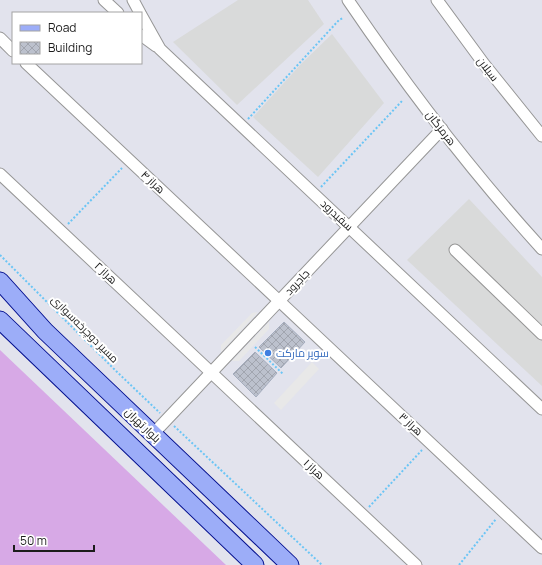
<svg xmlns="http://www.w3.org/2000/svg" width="542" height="565" font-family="Manrope,Cairo,sans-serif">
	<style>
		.residential { fill: #d9dada }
		.grass { fill: #d7a9e6 }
		.parking { fill: #e8e8e8 }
		.building { fill: url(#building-cross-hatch); stroke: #a5adbe }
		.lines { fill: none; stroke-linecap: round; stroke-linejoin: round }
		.street-casing { stroke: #969696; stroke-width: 13 }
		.primary-casing { stroke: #05118f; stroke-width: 19 }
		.path { stroke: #6bc5f5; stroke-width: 2; stroke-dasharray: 2 2; stroke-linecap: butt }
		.street { stroke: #fff; stroke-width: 11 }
		.primary { stroke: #9cadf8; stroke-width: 17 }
		.shop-dot { fill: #3f7fe0; stroke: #fff; stroke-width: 1.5 }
		.labels { text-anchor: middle; stroke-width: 4; stroke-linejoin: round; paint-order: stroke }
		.street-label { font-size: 11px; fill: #1c1c1c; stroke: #fff }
		.shop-label { font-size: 11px; fill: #366cbe; stroke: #fff; text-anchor: start }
	</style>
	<defs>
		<pattern id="building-cross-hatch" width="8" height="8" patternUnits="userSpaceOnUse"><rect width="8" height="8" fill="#bcc1cd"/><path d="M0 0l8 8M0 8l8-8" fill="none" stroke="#a1a5af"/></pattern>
	</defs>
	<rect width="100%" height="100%" fill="#e2e3ed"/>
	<g class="residential">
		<path d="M 238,0 L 308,0 L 324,24 L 237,105 L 173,42 Z"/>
		<path d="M 332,34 L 384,103 L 318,177 L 253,117 L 301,64 Z"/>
		<path d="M 469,199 L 542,277 L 542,386 L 407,260 Z"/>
	</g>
	<path class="grass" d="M 0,350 L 226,565 L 0,565 Z"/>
	<g class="parking">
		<path d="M 258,312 L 221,352 L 221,345 L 252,313 Z"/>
		<path d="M 269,322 L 269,329 L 239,361 L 232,361 Z"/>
		<path d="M 312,362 L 319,369 L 281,410 L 274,403 Z"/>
	</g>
	<g class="building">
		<path d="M 284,322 L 305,342 L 281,368 L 259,347 Z"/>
		<path d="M 255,352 L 277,373 L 256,397 L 233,374 Z"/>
	</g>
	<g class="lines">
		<defs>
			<g id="street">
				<path d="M 104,0 L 118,13"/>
				<path d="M 133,0 L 140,13"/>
				<path d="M 348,0 C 407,87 471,171 542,249"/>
				<path d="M 437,0 L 484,64 L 542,136"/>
				<path d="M 141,15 L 160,49 L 542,409"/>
				<path d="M 141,35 L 156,46"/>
				<path d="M 0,38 L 13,51"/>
				<path d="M 26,63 L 542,548"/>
				<path d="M 0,174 L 416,565"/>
				<path d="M 455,250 L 542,334"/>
				<path d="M 153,434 L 442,129"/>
			</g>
			<g id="primary">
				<path d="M 0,281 L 45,331 L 290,565"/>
				<path d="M 0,320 L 255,565"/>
			</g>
		</defs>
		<use href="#street" class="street-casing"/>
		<use href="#primary" class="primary-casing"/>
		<g class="path">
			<path d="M 248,119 L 339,20 L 343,18"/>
			<path d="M 321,187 L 402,101"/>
			<path d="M 68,224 L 122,168"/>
			<path d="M 0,255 L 115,370 L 160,413"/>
			<path d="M 255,347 L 283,374"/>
			<path d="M 174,426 L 322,565"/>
			<path d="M 369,507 L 422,450"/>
			<path d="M 459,565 L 496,519"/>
		</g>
		<use href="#street" class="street"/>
		<use href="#primary" class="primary"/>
	</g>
	<circle class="shop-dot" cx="268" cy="353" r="4"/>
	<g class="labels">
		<g class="street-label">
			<text transform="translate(488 69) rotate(52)" y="4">سبلان</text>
			<text transform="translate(441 128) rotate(52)" y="4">هرمزگان</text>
			<text transform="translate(153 182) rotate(43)" y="4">هراز ۴</text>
			<text transform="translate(337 215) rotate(43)" y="4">سفیدرود</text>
			<text transform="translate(106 273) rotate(43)" y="4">هراز ۲</text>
			<text transform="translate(297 282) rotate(-47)" y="4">جاجرود</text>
			<text transform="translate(85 329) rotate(45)" y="4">مسیر دوچرخه‌سواری</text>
			<text transform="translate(411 424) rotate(43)" y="4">هراز ۳</text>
			<text transform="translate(143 425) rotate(44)" y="4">بلوار تهران</text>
			<text transform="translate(314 469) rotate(43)" y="4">هراز ۱</text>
		</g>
		<g class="shop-label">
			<text x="276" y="357">سوپر مارکت</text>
		</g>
	</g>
	<rect x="12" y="12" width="130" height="52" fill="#ffffff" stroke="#a4a4a4"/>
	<rect x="20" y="25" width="20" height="6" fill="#9cadf8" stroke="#a4a4a4"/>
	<text x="48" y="32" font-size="12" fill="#1c1c1c">Road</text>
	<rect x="20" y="42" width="20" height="12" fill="url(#building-cross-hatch)" stroke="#a4a4a4"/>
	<text x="48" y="52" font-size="12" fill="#1c1c1c">Building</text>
	<path d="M14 545v6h80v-6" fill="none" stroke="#1c1c1c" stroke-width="2"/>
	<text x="20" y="545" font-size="12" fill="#1c1c1c" stroke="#ffffff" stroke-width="3" paint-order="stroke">50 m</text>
</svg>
